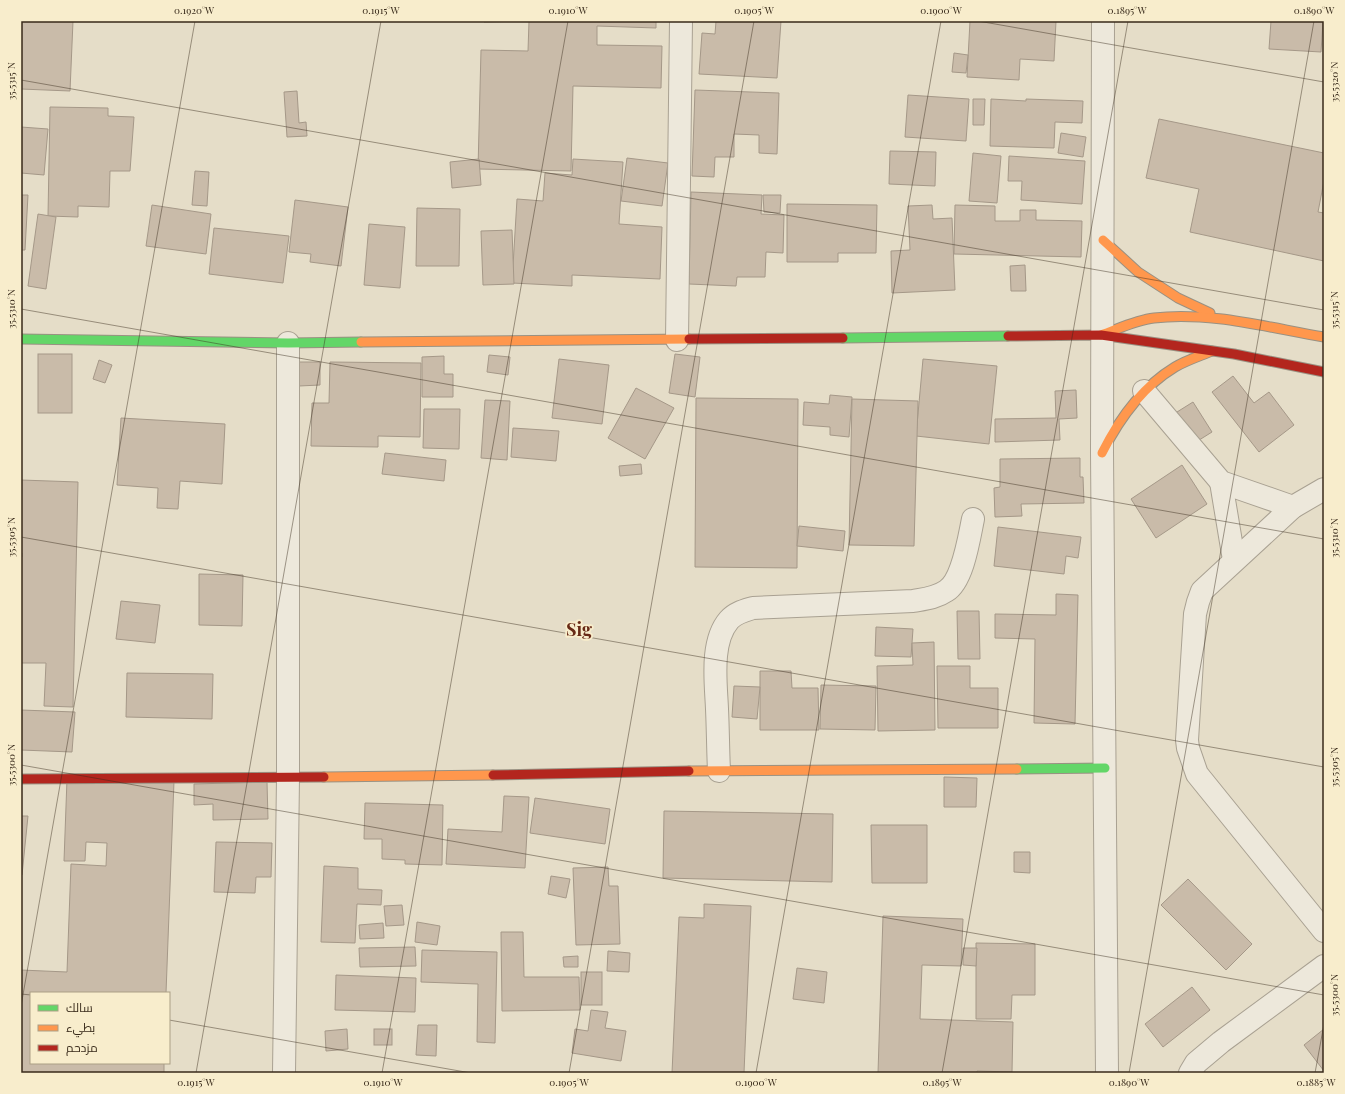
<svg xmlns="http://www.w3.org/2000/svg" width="1345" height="1094" font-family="'Playfair Display',Cairo,serif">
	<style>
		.building { fill: #c9bba9; stroke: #a59888 }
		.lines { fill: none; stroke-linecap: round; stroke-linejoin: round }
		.street-casing { stroke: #a9a192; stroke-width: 24 }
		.fast-casing { stroke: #999182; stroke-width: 11 }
		.slow-casing { stroke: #999182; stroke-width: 11 }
		.jam-casing { stroke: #999182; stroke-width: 11 }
		.street { stroke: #ede8db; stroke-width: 22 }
		.fast { stroke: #63d668; stroke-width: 9 }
		.slow { stroke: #ff974d; stroke-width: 9 }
		.jam { stroke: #b3261e; stroke-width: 9 }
		.ticks { fill: none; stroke: #382a1a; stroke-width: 1; stroke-opacity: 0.45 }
		.labels { text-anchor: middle; stroke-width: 3.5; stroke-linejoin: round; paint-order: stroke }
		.district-label { font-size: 18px; font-weight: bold; fill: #682a16; stroke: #f8edcc }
		.neatline { fill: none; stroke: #382a1a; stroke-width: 1.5 }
		.ticks-label { font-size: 10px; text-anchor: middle; fill: #382a1a }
	</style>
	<rect width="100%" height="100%" fill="#e5ddc8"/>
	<g class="building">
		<path d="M 21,21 L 73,21 L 70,91 L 21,89 Z"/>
		<path d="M 484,21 L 525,21 L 484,22 Z"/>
		<path d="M 529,21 L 656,21 L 656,28 L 597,26 L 597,45 L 662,46 L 661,88 L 573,86 L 571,171 L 478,169 L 481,50 L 528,51 Z"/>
		<path d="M 716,21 L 781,21 L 777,78 L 699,74 L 702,33 L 715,34 Z"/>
		<path d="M 970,21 L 1056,21 L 1054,61 L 1020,59 L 1019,80 L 967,77 Z"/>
		<path d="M 1271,21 L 1323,21 L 1321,52 L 1269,49 Z"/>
		<path d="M 954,53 L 968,55 L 966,73 L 952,72 Z"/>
		<path d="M 695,90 L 779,93 L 777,154 L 759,153 L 759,135 L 734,134 L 734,157 L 715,157 L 714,177 L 692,176 Z"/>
		<path d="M 297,91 L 299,123 L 306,122 L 307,136 L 287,137 L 284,92 Z"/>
		<path d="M 908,95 L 969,99 L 966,141 L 905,137 Z"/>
		<path d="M 973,99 L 985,99 L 984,125 L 973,125 Z"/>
		<path d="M 991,99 L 1026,101 L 1026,99 L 1083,101 L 1082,123 L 1055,122 L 1054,148 L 990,146 Z"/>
		<path d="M 50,107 L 108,108 L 108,116 L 134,117 L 130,171 L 110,171 L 109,207 L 78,206 L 78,217 L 48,216 Z"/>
		<path d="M 1159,119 L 1324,153 L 1324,181 L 1318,212 L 1324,213 L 1324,261 L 1190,232 L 1199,189 L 1146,178 Z"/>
		<path d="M 21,127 L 48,129 L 44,175 L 21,173 Z"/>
		<path d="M 1061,133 L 1086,137 L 1083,157 L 1058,153 Z"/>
		<path d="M 890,151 L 936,152 L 935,186 L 889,184 Z"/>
		<path d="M 973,153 L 1001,156 L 997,203 L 969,201 Z"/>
		<path d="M 1009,156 L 1085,161 L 1082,204 L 1021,200 L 1022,181 L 1008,181 Z"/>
		<path d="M 627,158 L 668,163 L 662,206 L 621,201 Z"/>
		<path d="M 479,159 L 481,185 L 452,188 L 450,162 Z"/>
		<path d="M 573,159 L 623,162 L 619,224 L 662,227 L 660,279 L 572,275 L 572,286 L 512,283 L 517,199 L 543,201 L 545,173 L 572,175 Z"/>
		<path d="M 195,171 L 209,172 L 207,206 L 192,205 Z"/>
		<path d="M 691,192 L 762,195 L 761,214 L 784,215 L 783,253 L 766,252 L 765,277 L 737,277 L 736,286 L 689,284 Z"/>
		<path d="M 21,195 L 28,195 L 25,250 L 21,250 Z"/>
		<path d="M 763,195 L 781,195 L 780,213 L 764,212 Z"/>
		<path d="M 295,200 L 348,207 L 341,266 L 310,262 L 311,254 L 289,252 Z"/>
		<path d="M 787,204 L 877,205 L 876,253 L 838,253 L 838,262 L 787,262 Z"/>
		<path d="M 152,205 L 211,214 L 206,254 L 146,246 Z"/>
		<path d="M 932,205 L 933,219 L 952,218 L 955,290 L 892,293 L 891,251 L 910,250 L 908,206 Z"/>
		<path d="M 955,205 L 995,206 L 995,221 L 1020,221 L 1020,210 L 1036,210 L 1036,220 L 1082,221 L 1081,257 L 954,254 Z"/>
		<path d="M 417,208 L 460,209 L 459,266 L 416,266 Z"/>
		<path d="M 38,214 L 56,217 L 46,289 L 28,286 Z"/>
		<path d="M 369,224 L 405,227 L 400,288 L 364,285 Z"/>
		<path d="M 214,228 L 289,236 L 283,283 L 209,274 Z"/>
		<path d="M 512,230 L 514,284 L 483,285 L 481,231 Z"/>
		<path d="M 1025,265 L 1026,291 L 1011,291 L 1010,266 Z"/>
		<rect x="38" y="354" width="34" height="59"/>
		<path d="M 675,354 L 700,357 L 695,397 L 669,393 Z"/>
		<path d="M 489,355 L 510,357 L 508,375 L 487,372 Z"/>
		<path d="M 444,356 L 444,374 L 453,374 L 453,397 L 422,397 L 422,357 Z"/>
		<path d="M 559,359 L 609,365 L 602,424 L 552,418 Z"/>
		<path d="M 923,359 L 997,366 L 989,444 L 916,436 Z"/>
		<path d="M 99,360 L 112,365 L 105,383 L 93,379 Z"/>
		<path d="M 298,362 L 320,362 L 320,385 L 299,386 Z"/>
		<path d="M 330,362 L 421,363 L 420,437 L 378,436 L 378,447 L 311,446 L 312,403 L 329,403 Z"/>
		<path d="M 1233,376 L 1254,403 L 1269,392 L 1294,425 L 1259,452 L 1212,392 Z"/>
		<path d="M 636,388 L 674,408 L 645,459 L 608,438 Z"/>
		<path d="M 1076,390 L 1077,418 L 1059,419 L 1060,440 L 995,442 L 995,419 L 1056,418 L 1055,391 Z"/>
		<path d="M 830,395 L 852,397 L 849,437 L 830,435 L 830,427 L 803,425 L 804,402 L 829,404 Z"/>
		<path d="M 696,398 L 798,399 L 797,568 L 695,567 Z"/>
		<path d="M 852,399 L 918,401 L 914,546 L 849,545 Z"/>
		<path d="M 485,400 L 510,401 L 507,460 L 481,458 Z"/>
		<path d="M 1193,402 L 1212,432 L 1188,447 L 1169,417 Z"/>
		<path d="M 424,409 L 460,409 L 459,449 L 423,448 Z"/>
		<path d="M 121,418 L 225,424 L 222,484 L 180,481 L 178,509 L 157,508 L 158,488 L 117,485 Z"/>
		<path d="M 513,428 L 559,431 L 556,461 L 511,457 Z"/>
		<path d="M 385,453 L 446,460 L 444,481 L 382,474 Z"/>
		<path d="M 1080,458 L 1080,477 L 1083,477 L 1084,503 L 1021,504 L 1022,516 L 995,517 L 994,488 L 1000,487 L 1000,459 Z"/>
		<path d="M 641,464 L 642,474 L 620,476 L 619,466 Z"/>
		<path d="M 1182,465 L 1207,504 L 1156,538 L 1131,499 Z"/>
		<path d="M 21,480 L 78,482 L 73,707 L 44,706 L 46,663 L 21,663 L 21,557 L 22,557 L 22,553 L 21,553 Z"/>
		<path d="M 799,526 L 845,531 L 843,551 L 797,546 Z"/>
		<path d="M 998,527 L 1081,537 L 1078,558 L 1066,556 L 1064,574 L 994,566 Z"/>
		<path d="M 199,574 L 243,575 L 242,626 L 199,625 Z"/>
		<path d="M 1056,594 L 1078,595 L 1075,724 L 1034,723 L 1035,639 L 995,638 L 995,614 L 1056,615 Z"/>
		<path d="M 121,601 L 160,605 L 155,643 L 116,639 Z"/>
		<path d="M 957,611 L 979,611 L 980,659 L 958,659 Z"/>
		<path d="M 876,627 L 913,629 L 911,657 L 875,656 Z"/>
		<path d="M 934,642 L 935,730 L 878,731 L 877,666 L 913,665 L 912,643 Z"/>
		<path d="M 937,666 L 970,666 L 970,688 L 998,688 L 998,728 L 938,728 Z"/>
		<path d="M 760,671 L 791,671 L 792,688 L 818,688 L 819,730 L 760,730 Z"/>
		<path d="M 127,673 L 213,674 L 212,719 L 126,717 Z"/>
		<path d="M 821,685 L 876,686 L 875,730 L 820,729 Z"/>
		<path d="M 734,686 L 760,687 L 757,719 L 732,717 Z"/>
		<path d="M 21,710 L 75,712 L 72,752 L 21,750 Z"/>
		<path d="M 944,777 L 977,778 L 976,807 L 944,807 Z"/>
		<path d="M 67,779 L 174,781 L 166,993 L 31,993 L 31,1063 L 164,1063 L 164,1073 L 21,1073 L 21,970 L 67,972 L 71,864 L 106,866 L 107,843 L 86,842 L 85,861 L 64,861 Z"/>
		<path d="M 267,782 L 268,819 L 213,820 L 213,804 L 194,805 L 194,784 Z"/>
		<path d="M 504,796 L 529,797 L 525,868 L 446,864 L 448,829 L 502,832 Z"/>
		<path d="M 535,798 L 610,809 L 605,844 L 530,833 Z"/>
		<path d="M 365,803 L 443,805 L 442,865 L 405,864 L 405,860 L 382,859 L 382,839 L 364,839 Z"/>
		<path d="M 664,811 L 833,814 L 832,882 L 663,878 Z"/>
		<path d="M 21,816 L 28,816 L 22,875 L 21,874 Z"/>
		<path d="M 871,825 L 927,825 L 927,883 L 872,883 Z"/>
		<path d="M 216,842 L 272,843 L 271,877 L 256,877 L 255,893 L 214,892 Z"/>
		<path d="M 1014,852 L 1030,852 L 1030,873 L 1014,872 Z"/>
		<path d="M 324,866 L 358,868 L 358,889 L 382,890 L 381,905 L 357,904 L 355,943 L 321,942 Z"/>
		<path d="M 608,867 L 609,886 L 618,886 L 620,944 L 576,945 L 573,868 Z"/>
		<path d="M 551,876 L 570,879 L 566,898 L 548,894 Z"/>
		<path d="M 1188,879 L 1252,944 L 1226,970 L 1161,905 Z"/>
		<path d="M 704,904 L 751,906 L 744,1073 L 672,1073 L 679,917 L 704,918 Z"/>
		<path d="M 402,905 L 404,925 L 386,926 L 384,906 Z"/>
		<path d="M 883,916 L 963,919 L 961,966 L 922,965 L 920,1019 L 1013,1022 L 1012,1072 L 977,1071 L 977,1073 L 878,1073 Z"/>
		<path d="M 417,922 L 440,926 L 437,945 L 415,942 Z"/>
		<path d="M 383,923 L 384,938 L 360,939 L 359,925 Z"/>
		<path d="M 501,932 L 523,932 L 524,977 L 579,977 L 580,1010 L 502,1011 Z"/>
		<path d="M 976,943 L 1035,944 L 1035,995 L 1012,995 L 1011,1019 L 976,1019 Z"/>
		<path d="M 415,947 L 416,966 L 360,967 L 359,948 Z"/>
		<path d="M 963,948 L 977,948 L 976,966 L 963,965 Z"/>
		<path d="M 422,950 L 497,952 L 495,1043 L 477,1042 L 478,984 L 421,982 Z"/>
		<path d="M 608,951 L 630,953 L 629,972 L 607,971 Z"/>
		<path d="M 578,956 L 578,967 L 564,967 L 563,957 Z"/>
		<path d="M 797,968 L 827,972 L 824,1003 L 793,999 Z"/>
		<rect x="581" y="972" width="21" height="33"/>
		<path d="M 336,975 L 416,978 L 415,1012 L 335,1010 Z"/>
		<path d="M 1192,987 L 1210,1010 L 1163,1047 L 1145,1024 Z"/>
		<path d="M 591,1010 L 608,1012 L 605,1028 L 626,1031 L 621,1061 L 572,1053 L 575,1029 L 588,1031 Z"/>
		<path d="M 418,1025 L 437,1025 L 436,1056 L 416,1055 Z"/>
		<path d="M 347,1029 L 348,1049 L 326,1051 L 325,1031 Z"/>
		<rect x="374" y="1029" width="18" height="16"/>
		<path d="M 1324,1029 L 1324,1071 L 1304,1045 Z"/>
	</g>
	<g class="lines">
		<defs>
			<g id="street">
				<path d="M 1103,21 L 1102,453 L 1107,1073"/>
				<path d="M 677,340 L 681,21"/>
				<path d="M 1144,391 L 1221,482 L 1293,507"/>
				<path d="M 1221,482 L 1234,560"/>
				<path d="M 1324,489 L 1293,507 L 1202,591 L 1198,602 L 1195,614 L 1187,740 L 1188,748 L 1197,774 L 1324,931"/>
				<path d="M 719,771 C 718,750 718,730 717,709 C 716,683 710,642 729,620 C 735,613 743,611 753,608 L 913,601 C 924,599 936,598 946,591 C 963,581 969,538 973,519"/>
				<path d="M 284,1073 L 288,778 L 288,343"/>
				<path d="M 1190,1073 L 1196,1063 L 1221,1042 L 1324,966"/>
			</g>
			<g id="fast">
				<path d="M 843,338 L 1008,336"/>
				<path d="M 21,339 L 288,343 L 361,342"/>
				<path d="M 1017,769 L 1105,768"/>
			</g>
			<g id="slow">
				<path d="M 1103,240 L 1138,272 L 1178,298 L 1210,313"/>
				<path d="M 1101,335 C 1118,329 1136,320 1154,318 C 1208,311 1270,328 1324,337"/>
				<path d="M 361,342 L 689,339"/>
				<path d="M 1102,453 C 1119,419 1142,387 1175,367 C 1187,360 1200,356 1212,351"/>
				<path d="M 689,771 L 1017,769"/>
				<path d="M 324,777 L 493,775"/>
			</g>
			<g id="jam">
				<path d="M 1008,336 L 1101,335 L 1234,354 L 1324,372"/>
				<path d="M 689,339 L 843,338"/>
				<path d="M 493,775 L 689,771"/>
				<path d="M 21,779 L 324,777"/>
			</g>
		</defs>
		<use href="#street" class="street-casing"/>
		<use href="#fast" class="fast-casing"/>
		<use href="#slow" class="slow-casing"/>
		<use href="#jam" class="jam-casing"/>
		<use href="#street" class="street"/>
		<use href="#fast" class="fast"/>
		<use href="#slow" class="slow"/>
		<use href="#jam" class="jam"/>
	</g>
	<path class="ticks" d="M 978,21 L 1324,82M 21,80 L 1324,310M 21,309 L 1324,539M 21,537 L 1324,767M 21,765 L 1324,995M 21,994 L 31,995M 21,1006 L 195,21M 169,1020 L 471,1073M 196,1073 L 381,21M 382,1073 L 568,21M 569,1073 L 754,21M 756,1073 L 941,21M 942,1073 L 1128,21M 1129,1073 L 1314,21M 1315,1073 L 1324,1024"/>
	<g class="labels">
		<g class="district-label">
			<text x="579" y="636">Sig</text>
		</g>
	</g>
	<rect width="1345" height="1094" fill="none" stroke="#f8edcc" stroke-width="44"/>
	<rect x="30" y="992" width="140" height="72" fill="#f8edcc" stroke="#ab9f85"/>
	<rect x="38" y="1005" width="20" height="6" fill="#63d668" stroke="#ab9f85"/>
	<text x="66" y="1012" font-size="12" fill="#382a1a">سالك</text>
	<rect x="38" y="1025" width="20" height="6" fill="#ff974d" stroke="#ab9f85"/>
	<text x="66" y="1032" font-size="12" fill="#382a1a">بطيء</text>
	<rect x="38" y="1045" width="20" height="6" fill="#b3261e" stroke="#ab9f85"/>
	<text x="66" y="1052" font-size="12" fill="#382a1a">مزدحم</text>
	<rect x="22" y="22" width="1301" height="1050" class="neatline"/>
	<g class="ticks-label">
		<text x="194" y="14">0.1920°W</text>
		<text x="381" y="14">0.1915°W</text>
		<text x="568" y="14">0.1910°W</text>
		<text x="754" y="14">0.1905°W</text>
		<text x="941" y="14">0.1900°W</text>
		<text x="1127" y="14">0.1895°W</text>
		<text x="1314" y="14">0.1890°W</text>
		<text transform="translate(11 81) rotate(-90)" y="4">35.5315°N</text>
		<text transform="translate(1334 82) rotate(-90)" y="4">35.5320°N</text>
		<text transform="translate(11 309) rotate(-90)" y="4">35.5310°N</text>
		<text transform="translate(1334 310) rotate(-90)" y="4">35.5315°N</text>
		<text transform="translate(11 537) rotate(-90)" y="4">35.5305°N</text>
		<text transform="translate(1334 538) rotate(-90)" y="4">35.5310°N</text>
		<text transform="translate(11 765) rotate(-90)" y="4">35.5300°N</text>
		<text transform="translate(1334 767) rotate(-90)" y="4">35.5305°N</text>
		<text transform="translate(1334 995) rotate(-90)" y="4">35.5300°N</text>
		<text x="196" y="1086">0.1915°W</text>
		<text x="383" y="1086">0.1910°W</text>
		<text x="569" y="1086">0.1905°W</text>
		<text x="756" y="1086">0.1900°W</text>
		<text x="942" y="1086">0.1895°W</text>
		<text x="1129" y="1086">0.1890°W</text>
		<text x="1316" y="1086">0.1885°W</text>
	</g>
</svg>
